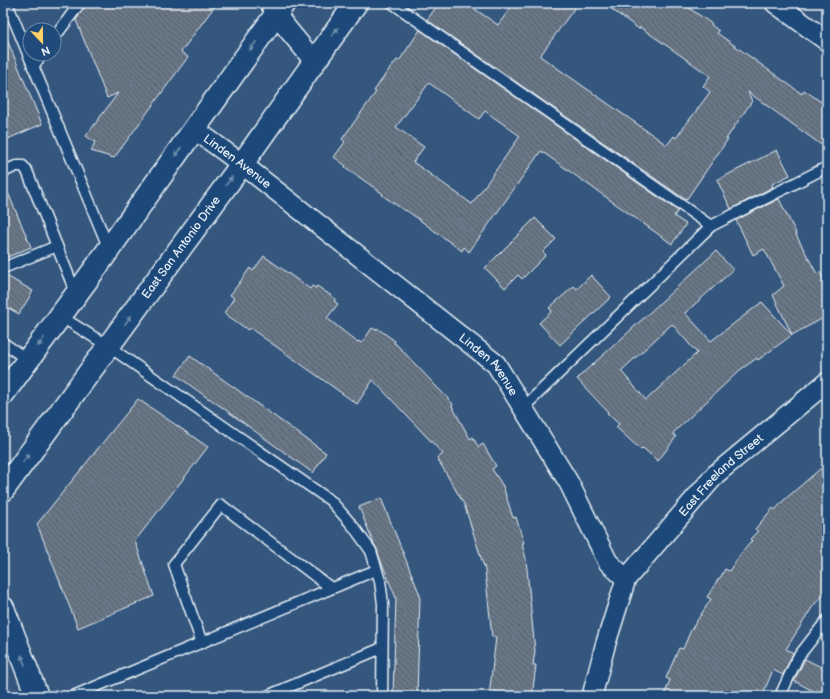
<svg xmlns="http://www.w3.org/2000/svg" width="830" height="699" font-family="'Balsamiq Sans',sans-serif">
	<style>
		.building { fill: url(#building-back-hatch); stroke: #e8f1f8; fill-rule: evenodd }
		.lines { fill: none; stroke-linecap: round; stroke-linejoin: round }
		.lane-casing { stroke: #e8f1f8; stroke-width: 13 }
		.street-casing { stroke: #e8f1f8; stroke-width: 22 }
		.secondary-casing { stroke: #e8f1f8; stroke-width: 25 }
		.lane { stroke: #1f4a7a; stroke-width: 10 }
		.street { stroke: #1f4a7a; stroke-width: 19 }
		.secondary { stroke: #1f4a7a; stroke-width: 22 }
		.oneway { fill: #6f8dac }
		.labels { text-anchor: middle; stroke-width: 4; stroke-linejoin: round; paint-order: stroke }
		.street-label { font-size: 12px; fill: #e8f1f8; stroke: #1f4a7a }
	</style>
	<defs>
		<pattern id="building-back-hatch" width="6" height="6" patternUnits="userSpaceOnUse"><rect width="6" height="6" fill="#677686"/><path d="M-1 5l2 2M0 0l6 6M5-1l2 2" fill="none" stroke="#58616b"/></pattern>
	</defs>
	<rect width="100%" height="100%" fill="#35577e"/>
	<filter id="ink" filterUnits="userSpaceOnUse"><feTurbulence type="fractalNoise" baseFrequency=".025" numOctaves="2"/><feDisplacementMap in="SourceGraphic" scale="8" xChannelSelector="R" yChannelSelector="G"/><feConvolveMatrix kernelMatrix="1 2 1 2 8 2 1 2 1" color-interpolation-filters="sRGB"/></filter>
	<g filter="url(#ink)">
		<g class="building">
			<path d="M 87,3 L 217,3 L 181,52 L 188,57 L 114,158 L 91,151 L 95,142 L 86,136 L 118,93 L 107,98 L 76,20 Z"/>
			<path d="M 439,3 L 466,3 L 498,25 L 514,3 L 578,3 L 540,56 L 667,145 L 674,136 L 676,138 L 710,92 L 703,86 L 710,76 L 640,27 L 639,29 L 603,3 L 682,3 L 712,24 L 711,25 L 719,31 L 717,33 L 802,94 L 804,90 L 827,106 L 827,149 L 748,92 L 752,101 L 726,139 L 728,139 L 686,200 L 427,20 Z"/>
			<path d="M 3,30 L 42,124 L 3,141 Z"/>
			<path d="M 420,30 L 678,211 L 674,216 L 686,224 L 672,244 L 541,151 L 469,252 L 464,247 L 462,251 L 406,210 L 405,211 L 382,195 L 383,194 L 345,167 L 346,166 L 334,157 L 345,142 L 342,139 L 376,92 L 374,91 L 387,72 L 397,60 L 399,61 ZM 429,83 L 479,119 L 485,111 L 520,136 L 472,204 L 413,162 L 424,147 L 396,127 Z"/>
			<path d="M 777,150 L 790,175 L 772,184 L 773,187 L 731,209 L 717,180 Z"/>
			<path d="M 3,181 L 31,247 L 3,259 Z"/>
			<path d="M 779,199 L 796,233 L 795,233 L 817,274 L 820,272 L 827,285 L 827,316 L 792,335 L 773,295 L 784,286 L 764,249 L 753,255 L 736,220 Z"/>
			<path d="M 535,218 L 556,239 L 543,252 L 546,255 L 522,279 L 518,275 L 505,288 L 485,268 Z"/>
			<path d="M 716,251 L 733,270 L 685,313 L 711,341 L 762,302 L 792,335 L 758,360 L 757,358 L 740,370 L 673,433 L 676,437 L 658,461 L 643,448 L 641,450 L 616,427 L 619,424 L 607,413 L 608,412 L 577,379 L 584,372 L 621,339 ZM 672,324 L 697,353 L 646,400 L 621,371 Z"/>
			<path d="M 264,256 L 310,289 L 312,286 L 316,288 L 317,286 L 336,299 L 334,301 L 338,304 L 327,318 L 357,342 L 358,341 L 362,343 L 372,328 L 376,330 L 377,328 L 395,341 L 394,343 L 397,345 L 453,404 L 452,406 L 470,439 L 473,437 L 478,447 L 483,444 L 496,466 L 492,469 L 503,486 L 513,518 L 516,517 L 524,543 L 522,544 L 526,559 L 535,651 L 533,665 L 536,665 L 532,696 L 489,696 L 496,637 L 492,637 L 485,570 L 464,504 L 437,458 L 443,454 L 373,380 L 357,404 L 250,328 L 248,330 L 224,313 L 234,298 L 230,295 L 237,286 L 250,268 L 253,271 Z"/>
			<path d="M 3,274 L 33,291 L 19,314 L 3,305 Z"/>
			<path d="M 591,275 L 611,297 L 560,345 L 539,323 L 552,311 L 549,308 L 574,286 L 577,289 Z"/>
			<path d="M 190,356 L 326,453 L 313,473 L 209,398 L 209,399 L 176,375 Z"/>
			<path d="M 138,399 L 208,447 L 135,541 L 154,596 L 78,628 L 37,524 Z"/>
			<path d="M 827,463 L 827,591 L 813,606 L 786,649 L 793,653 L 783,675 L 773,670 L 762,696 L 664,696 L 670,680 L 666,678 L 679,648 L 683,649 L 691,630 L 711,599 L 707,597 L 719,578 L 720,578 L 725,569 L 729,571 L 742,552 L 752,541 L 750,539 L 758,531 L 755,529 L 773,508 L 775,510 L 784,500 Z"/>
			<path d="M 381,498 L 420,595 L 417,696 L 393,696 L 396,598 L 380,559 L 377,549 L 374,544 L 359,507 Z"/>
			<path d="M 805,659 L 827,670 L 827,696 L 823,696 L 794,681 Z"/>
		</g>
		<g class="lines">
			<defs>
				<g id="lane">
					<path d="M 7,3 L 109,249"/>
					<path d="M 392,3 L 711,226"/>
					<path d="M 54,38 L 80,3"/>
					<path d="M 33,67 L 42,54"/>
					<path d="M 3,172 L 16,166 L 23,166 L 27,171 L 76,294"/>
					<path d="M 3,268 L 57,246"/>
					<path d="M 60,316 L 108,346 L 331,501 L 353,526 L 371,551 L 380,581 L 383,604 L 382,696"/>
					<path d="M 3,343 L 28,360"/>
					<path d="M 523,408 L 711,226 L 827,167"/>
					<path d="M 202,643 L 174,564 L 221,505 L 331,588"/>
					<path d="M 73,696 L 376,570"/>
					<path d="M 267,696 L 382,648"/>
					<path d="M 780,696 L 798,657 L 827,620"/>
				</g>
				<g id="street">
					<path d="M 270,3 L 276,15 L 314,61"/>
					<path d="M 775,3 L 827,41"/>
					<path id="s1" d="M 194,129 L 242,164 L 496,364 L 569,483 L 608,562 L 626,579 L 605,646 L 592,696"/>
					<path id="s2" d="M 626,579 L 716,474 L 827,382"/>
				</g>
				<g id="secondary">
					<path d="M 3,394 L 97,266 L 284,3"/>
					<path id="s3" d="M 3,490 L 242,164 L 356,3"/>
					<path d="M 3,608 L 37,696"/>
				</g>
			</defs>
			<use href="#lane" class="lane-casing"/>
			<use href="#street" class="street-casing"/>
			<use href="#secondary" class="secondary-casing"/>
			<use href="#lane" class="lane"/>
			<use href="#street" class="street"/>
			<use href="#secondary" class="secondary"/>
		</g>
		<defs><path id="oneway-solid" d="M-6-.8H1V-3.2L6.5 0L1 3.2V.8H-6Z"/></defs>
		<g class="oneway">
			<use href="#oneway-solid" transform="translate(335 32) rotate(-54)"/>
			<use href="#oneway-solid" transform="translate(253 46) rotate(126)"/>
			<use href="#oneway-solid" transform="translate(178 152) rotate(125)"/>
			<use href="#oneway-solid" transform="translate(229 181) rotate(-54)"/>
			<use href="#oneway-solid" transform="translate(128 320) rotate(-54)"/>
			<use href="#oneway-solid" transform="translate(41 342) rotate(126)"/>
			<use href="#oneway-solid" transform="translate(26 458) rotate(-54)"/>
			<use href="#oneway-solid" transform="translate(23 660) rotate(-111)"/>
		</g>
	</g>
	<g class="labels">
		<g class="street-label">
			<text dy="4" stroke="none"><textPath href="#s1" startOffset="54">Linden Avenue</textPath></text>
			<text dy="4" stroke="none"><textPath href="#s3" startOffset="301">East San Antonio Drive</textPath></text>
			<text dy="4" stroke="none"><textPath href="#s1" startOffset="378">Linden Avenue</textPath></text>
			<text dy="4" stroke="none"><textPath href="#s2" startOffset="141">East Freeland Street</textPath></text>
		</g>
	</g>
	<rect width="830" height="699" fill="none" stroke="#1f4a7a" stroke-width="16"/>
	<rect x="8" y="8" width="814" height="683" fill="none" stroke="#e8f1f8" stroke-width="1.5" filter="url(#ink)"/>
	<g transform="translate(42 42) rotate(158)"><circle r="19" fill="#1f4a7a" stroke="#6f8dac"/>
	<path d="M0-3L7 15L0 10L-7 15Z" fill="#ffd166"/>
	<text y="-6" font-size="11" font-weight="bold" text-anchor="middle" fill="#e8f1f8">N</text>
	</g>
</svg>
